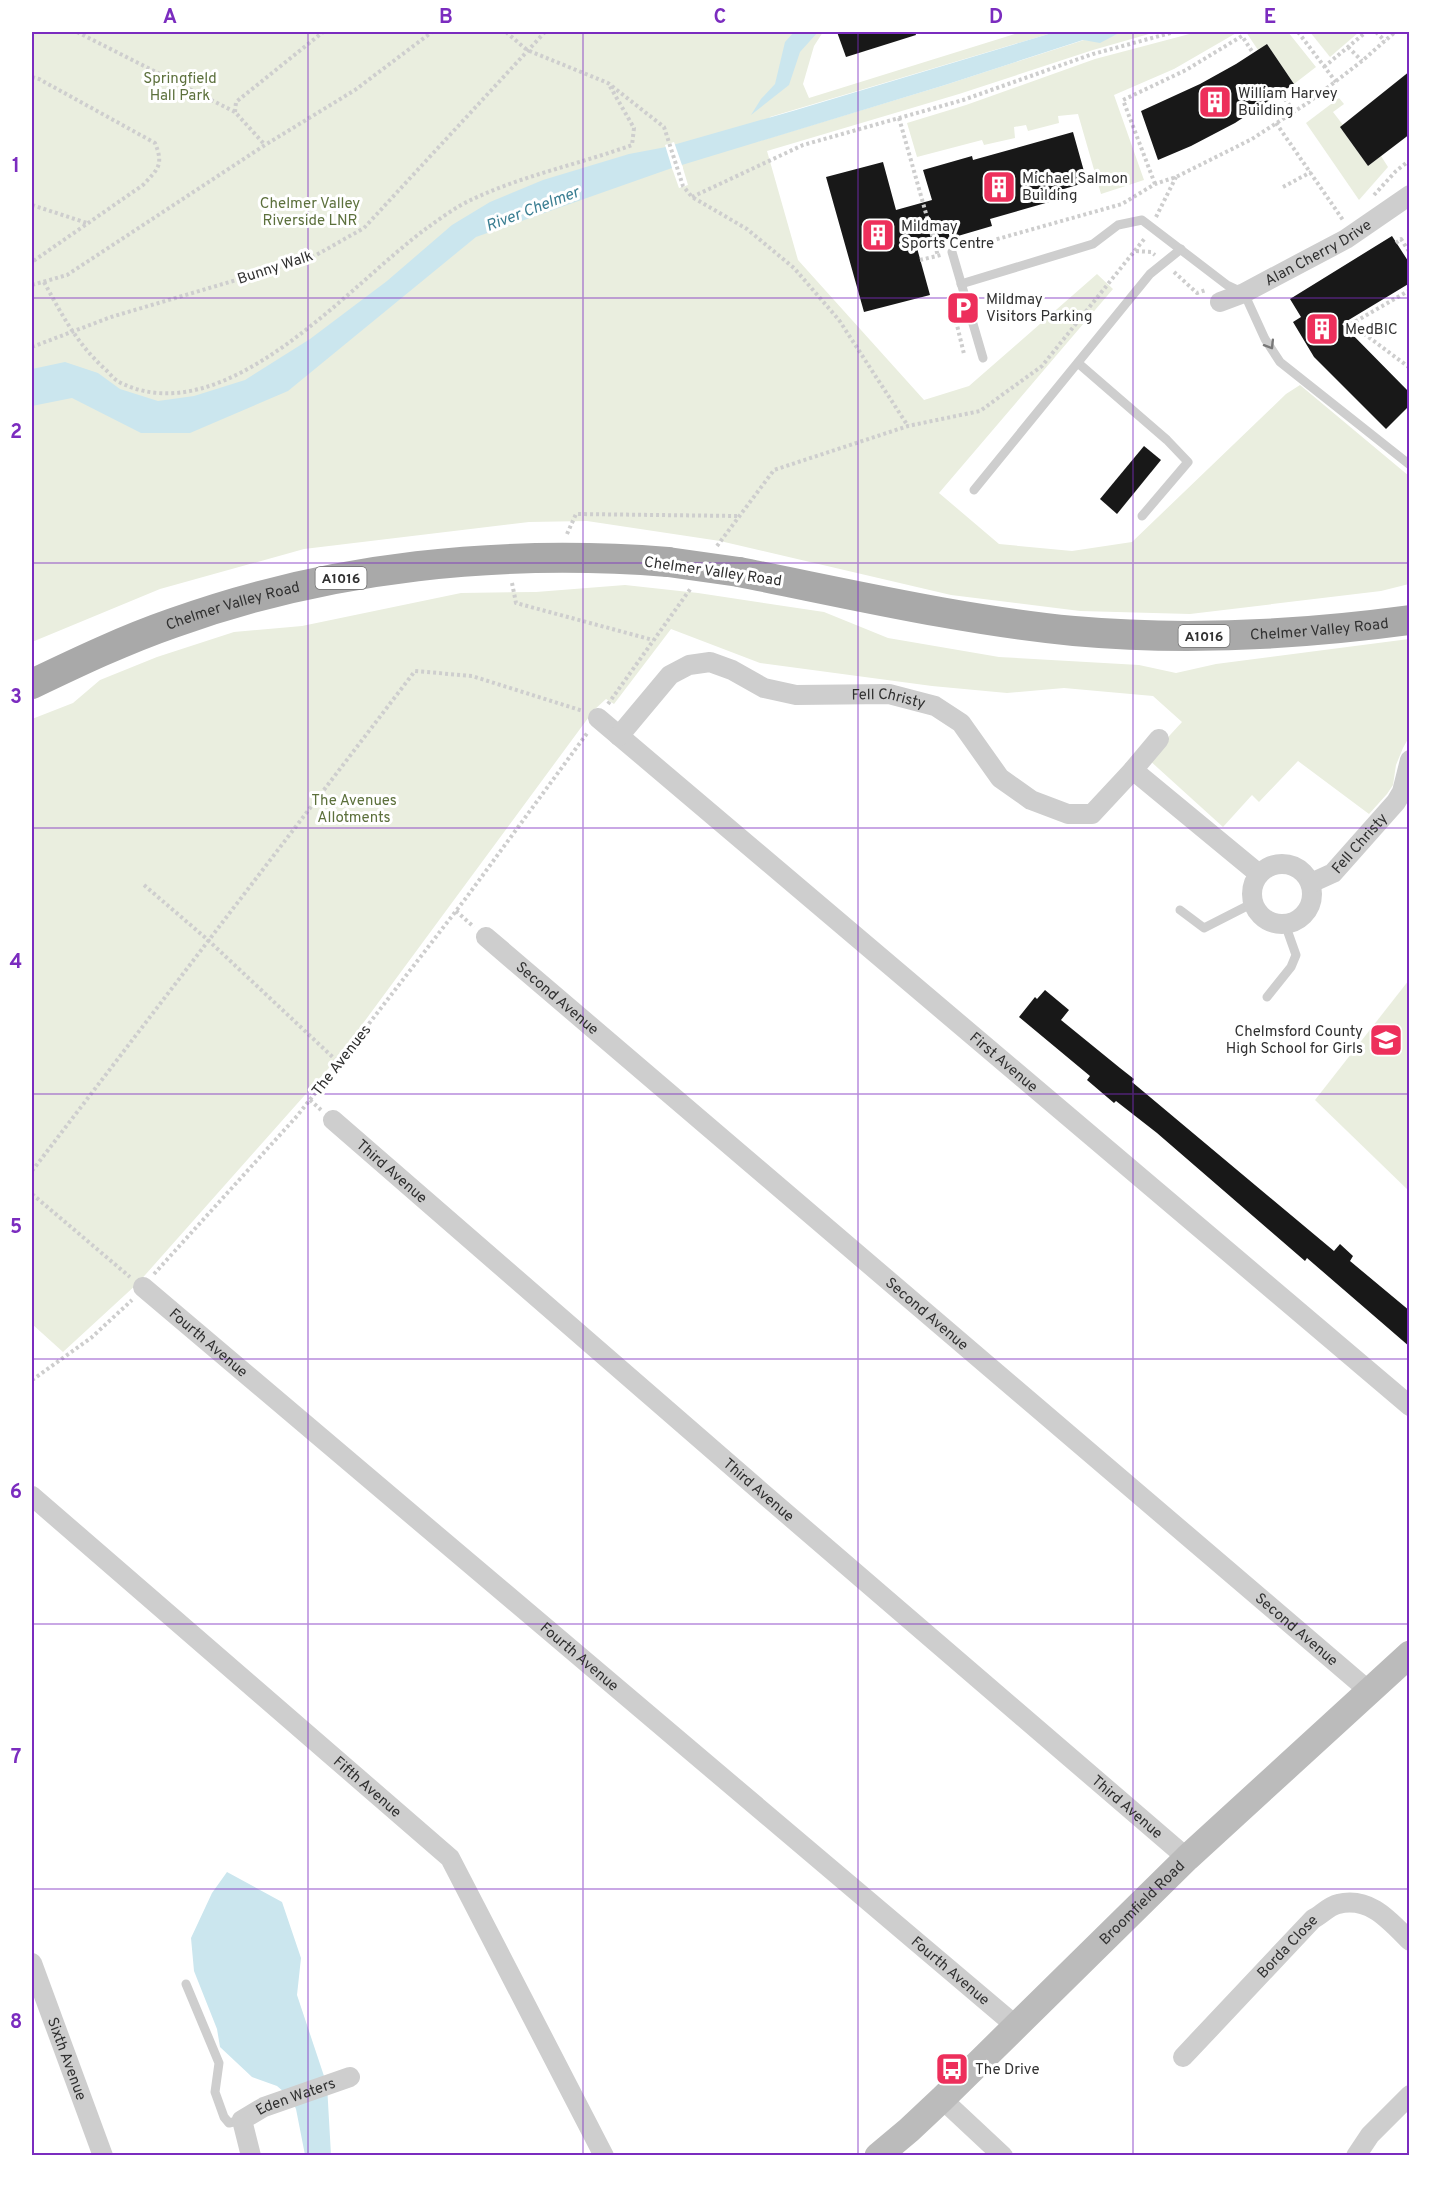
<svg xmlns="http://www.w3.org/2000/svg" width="1441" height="2187" font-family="Overpass,sans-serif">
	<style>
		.green { fill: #eaeedf; fill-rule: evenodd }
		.water { fill: #cbe6ee }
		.pier { fill: #fff }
		.building { fill: #181818 }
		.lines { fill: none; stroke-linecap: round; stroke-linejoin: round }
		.path { stroke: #cecece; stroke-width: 4; stroke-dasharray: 3 3; stroke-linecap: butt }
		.service { stroke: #cecece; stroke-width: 9 }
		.minor { stroke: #cecece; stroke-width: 20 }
		.secondary { stroke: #bbb; stroke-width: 27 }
		.primary { stroke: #a9a9a9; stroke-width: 30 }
		.primary-bridge { stroke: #a9a9a9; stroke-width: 30 }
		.oneway { stroke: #787878 }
		.grid { fill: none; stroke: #7b2cbf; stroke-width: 1.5; stroke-opacity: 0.55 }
		.labels { text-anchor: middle; stroke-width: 6; stroke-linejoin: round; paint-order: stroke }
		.shield { fill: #fff; stroke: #6f6f6f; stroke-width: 1.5 }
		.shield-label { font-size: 14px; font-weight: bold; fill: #313131 }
		.park-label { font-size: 15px; fill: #5c703c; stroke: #fff }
		.poi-label { font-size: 15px; fill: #313131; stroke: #fff; text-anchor: start }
		.street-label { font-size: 15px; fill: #313131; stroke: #fff }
		.water-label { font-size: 16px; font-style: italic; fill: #397d91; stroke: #fff }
		.neatline { fill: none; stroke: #7b2cbf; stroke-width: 2 }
		.grid-label { font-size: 20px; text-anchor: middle; font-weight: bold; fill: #7b2cbf }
	</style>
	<rect width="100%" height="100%" fill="#fff"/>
	<g class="green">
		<path d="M 32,32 L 823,32 L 814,46 L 803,84 L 809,98 L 1021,32 L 1055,32 L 770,117 L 756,142 L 945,85 L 1084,40 L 1100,42 L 1121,32 L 1156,32 L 1093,50 L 959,94 L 767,151 L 798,260 L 924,400 L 969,386 L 1097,274 L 1113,289 L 939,493 L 999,544 L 1072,551 L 1132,542 L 1286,394 L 1300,385 L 1409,476 L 1409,584 L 1381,591 L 1190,614 L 1080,611 L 951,595 L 720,541 L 587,521 L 529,522 L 304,549 L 160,589 L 32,642 ZM 682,165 L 688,185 L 679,188 L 672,168 Z"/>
		<path d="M 1197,32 L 1238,32 L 1174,69 L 1114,95 L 1144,180 L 1101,194 L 1078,114 L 1058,116 L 1059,123 L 1028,131 L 1026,125 L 1014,127 L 1015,138 L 984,145 L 982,140 L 917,157 L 907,123 L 966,105 L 1095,59 Z"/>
		<path d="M 1246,32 L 1288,32 L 1316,67 L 1294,84 L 1267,44 L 1258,50 Z"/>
		<path d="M 1310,32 L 1359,32 L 1330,57 Z"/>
		<path d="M 1339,98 L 1344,104 L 1333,112 L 1343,125 L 1340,127 L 1368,166 L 1381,156 L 1388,167 L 1359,200 L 1306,123 Z"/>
		<path d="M 625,585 L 698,593 L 824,612 L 888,638 L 999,657 L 1139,665 L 1176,673 L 1216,664 L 1409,639 L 1409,737 L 1403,748 L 1396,765 L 1393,785 L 1387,794 L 1369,814 L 1298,761 L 1259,802 L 1252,795 L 1223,827 L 1148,759 L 1182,722 L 1153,696 L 1064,688 L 1007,693 L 932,686 L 760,663 L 671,629 L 614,704 L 606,699 L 594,710 L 336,1060 L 138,1283 L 63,1352 L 32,1324 L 32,719 L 73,703 L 100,680 L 157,657 L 234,632 L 302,626 L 461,593 L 536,592 Z"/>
		<path d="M 1409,980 L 1409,1191 L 1315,1100 Z"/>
	</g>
	<g class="water">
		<path d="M 794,32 L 818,32 L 800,52 L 789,85 L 751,115 L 761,99 L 775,84 L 785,42 Z"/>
		<path d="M 1055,32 L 1121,32 L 1100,43 L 1083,40 L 945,85 L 672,168 L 476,237 L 288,391 L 190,433 L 141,433 L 72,398 L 32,406 L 32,369 L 65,362 L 98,373 L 120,389 L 158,401 L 194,396 L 245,380 L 310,339 L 387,281 L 452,225 L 490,202 L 543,180 L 629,154 L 666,147 L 796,110 Z"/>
		<path d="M 227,1872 L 282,1902 L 301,1958 L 297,1995 L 327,2085 L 331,2155 L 305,2155 L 296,2109 L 291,2098 L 277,2086 L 252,2077 L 220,2047 L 217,2029 L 194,1971 L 191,1938 L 212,1893 Z"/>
	</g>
	<path class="pier" d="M 674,142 L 683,168 L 673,171 L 665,145 Z"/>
	<g class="building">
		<path d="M 837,32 L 915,32 L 916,35 L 846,57 Z"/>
		<path d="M 1267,44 L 1294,84 L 1235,123 L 1191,146 L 1158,160 L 1141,111 L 1200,84 L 1236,64 Z"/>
		<path d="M 1410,71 L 1410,134 L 1368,166 L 1340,127 Z"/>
		<path d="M 1073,132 L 1087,182 L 1054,192 L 1056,200 L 990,219 L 992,226 L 917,248 L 930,295 L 864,312 L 826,177 L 883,162 L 896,210 L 932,200 L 923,170 L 972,156 L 973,160 Z"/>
		<path d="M 1392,236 L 1410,264 L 1410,283 L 1342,324 L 1410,393 L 1410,405 L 1386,429 L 1314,357 L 1293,322 L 1301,317 L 1290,299 Z"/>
		<path d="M 1144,446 L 1161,460 L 1117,514 L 1100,499 Z"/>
		<path d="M 1045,990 L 1069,1010 L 1061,1020 L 1120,1068 L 1134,1079 L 1132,1082 L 1334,1251 L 1340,1244 L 1353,1256 L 1350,1261 L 1410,1311 L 1410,1347 L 1307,1258 L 1305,1261 L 1157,1133 L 1116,1101 L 1114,1103 L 1087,1080 L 1090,1076 L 1019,1017 L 1035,997 L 1037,999 Z"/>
	</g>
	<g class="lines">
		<g class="path">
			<path d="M 77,32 L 235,112 L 265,145"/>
			<path d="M 506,32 L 527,50 L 608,83 L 664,127 L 683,186 L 692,197 L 747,229 L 794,268 L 839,320 L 908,426"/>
			<path d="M 1298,32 L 1336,82"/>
			<path d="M 1376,32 L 1385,41"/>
			<path d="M 1348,47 L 1362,61"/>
			<path d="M 1324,67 L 1366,32"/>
			<path d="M 32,77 L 39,79 L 155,143 C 164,165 158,169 143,185 L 32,262"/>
			<path d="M 1281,94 L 1294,111"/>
			<path d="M 235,112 L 236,102 L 323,32"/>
			<path d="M 899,118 L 938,256"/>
			<path d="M 1276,123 L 1343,220"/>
			<path d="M 1155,184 L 1123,100 L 1186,70 L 1242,36 L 1253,53"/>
			<path d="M 1283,187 L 1311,172"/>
			<path d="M 1374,195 L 1396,171 L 1410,160"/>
			<path d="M 692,197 L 803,145 L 963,100 L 1093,54 L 1174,32"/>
			<path d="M 32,205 L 87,223"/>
			<path d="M 1156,217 L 1176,177"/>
			<path d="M 1396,243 L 1401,239 L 1410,253"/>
			<path d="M 962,249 L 1122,204 L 1155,184 L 1176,177 L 1252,139 L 1309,102 L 1362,61 L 1395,32"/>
			<path d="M 1136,251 L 1151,252 L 1155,255"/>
			<path d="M 920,260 L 941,255"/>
			<path d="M 1174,272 L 1197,293 L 1206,290"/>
			<path d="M 44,282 C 62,315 77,344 106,370 C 110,374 114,379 119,382 C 225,436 351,283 427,228 C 441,218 457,206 473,199 C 524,175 580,164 632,145 L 634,128 L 608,83"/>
			<path d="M 32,285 L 67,275 L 265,145 L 355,90 L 432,32"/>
			<path d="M 1410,290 L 1351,324 L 1410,368"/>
			<path d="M 956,321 L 964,354"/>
			<path d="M 32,347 L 111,317 L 311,258 L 364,228 L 545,32"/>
			<path d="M 567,534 L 576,514 L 738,516"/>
			<path d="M 717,546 L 774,470 L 908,426 L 980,411 L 1042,366 L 1145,238"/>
			<path d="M 512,583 L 516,603 L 653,640"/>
			<path d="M 608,704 L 691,588"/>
			<path d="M 144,885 L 208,940 L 339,1063"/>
			<path d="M 456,911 L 474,927"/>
			<path d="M 310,1100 L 321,1110"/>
			<path d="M 32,1171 L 415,671 L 472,676 L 583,711"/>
			<path d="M 32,1194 L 130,1277"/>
			<path d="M 154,1274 L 297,1116 L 320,1087 L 466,898 L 588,732"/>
			<path d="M 32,1380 L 91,1338 L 132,1300"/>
		</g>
		<g class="service">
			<path d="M 952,252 L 983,358"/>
			<path d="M 961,284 L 1093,244 L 1118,225 L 1142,220 L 1227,285 L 1244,293 L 1265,339 L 1280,362 L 1410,465"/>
			<path d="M 1078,363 L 1167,440 L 1188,462 L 1142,516"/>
			<path d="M 974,490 L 1150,274 L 1181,249"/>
			<path d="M 1180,910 L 1204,928 L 1253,903"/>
			<path d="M 1267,997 L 1291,967 L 1296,955 L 1285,924"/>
			<path d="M 186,1984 L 219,2063 L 215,2092 L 224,2117 L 229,2123 L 242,2120"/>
		</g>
		<g class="minor">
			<path id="s1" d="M 1220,302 L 1244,293 L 1346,239 L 1410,195"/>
			<path id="s2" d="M 598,718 L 1410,1406"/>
			<path id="s3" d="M 619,736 L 670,675 L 689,665 L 710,662 L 732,670 L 764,688 L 796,695 L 889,694 L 935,706 L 961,723 L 1000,778 L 1031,800 L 1068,814 L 1092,814 L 1133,770 L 1259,874"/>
			<path d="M 1133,770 L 1159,739"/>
			<circle cx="1282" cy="894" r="30"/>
			<path id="s4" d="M 1311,883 L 1333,873 L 1396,802 L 1402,792 L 1410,760"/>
			<path id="s5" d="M 486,937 L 1369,1691"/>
			<path id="s6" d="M 333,1120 L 759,1490 L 1187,1858"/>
			<path id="s7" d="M 143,1287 L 1016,2026"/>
			<path id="s8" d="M 32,1496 L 450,1858 L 604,2156"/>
			<path id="s9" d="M 32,1963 L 103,2156"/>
			<path id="s10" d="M 1183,2057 L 1313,1919 C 1321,1915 1329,1906 1338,1904 C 1370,1896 1390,1921 1410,1941"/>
			<path d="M 942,2099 L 1003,2156"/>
			<path id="s11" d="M 251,2156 L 242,2120 L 264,2107 L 350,2077"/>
			<path d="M 1356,2156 L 1370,2135 L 1410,2095"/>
		</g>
		<path class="secondary" id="s12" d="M 878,2156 L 909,2130 L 942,2099 L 1187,1858 L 1410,1654"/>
		<g class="primary">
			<path id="s13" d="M 739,572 C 850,594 961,620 1074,631 C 1186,641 1299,635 1410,620"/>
			<path id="s14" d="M 32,684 C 78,662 124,640 173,623 C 331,566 501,549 668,562"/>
		</g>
		<path class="primary-bridge" d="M 668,562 L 739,572"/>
	</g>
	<defs><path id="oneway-chevron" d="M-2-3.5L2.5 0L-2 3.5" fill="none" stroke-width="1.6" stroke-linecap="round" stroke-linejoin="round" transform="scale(1.5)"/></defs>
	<use class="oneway" href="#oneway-chevron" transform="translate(1270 345) rotate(58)"/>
	<path class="grid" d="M 308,32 L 308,2156M 583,32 L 583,2156M 858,32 L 858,2156M 1133,32 L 1133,2156M 32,298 L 1410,298M 32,563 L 1410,563M 32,828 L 1410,828M 32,1094 L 1410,1094M 32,1359 L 1410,1359M 32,1624 L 1410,1624M 32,1889 L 1410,1889"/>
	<defs>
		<symbol id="building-square" viewBox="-11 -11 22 22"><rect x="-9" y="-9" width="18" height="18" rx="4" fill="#ed2f5b" stroke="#fff"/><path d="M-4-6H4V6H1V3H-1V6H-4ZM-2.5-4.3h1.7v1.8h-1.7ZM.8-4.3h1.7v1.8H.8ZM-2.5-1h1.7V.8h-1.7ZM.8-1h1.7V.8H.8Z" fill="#fff"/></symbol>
		<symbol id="parking-square" viewBox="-11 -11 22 22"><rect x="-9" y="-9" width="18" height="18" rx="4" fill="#ed2f5b" stroke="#fff"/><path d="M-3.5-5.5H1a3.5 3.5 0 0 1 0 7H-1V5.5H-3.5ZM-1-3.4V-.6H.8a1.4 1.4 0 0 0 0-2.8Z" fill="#fff"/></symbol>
		<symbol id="school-square" viewBox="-11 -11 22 22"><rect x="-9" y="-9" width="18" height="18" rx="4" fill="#ed2f5b" stroke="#fff"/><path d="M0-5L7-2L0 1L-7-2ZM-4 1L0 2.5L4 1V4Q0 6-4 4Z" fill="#fff"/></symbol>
		<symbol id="bus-square" viewBox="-11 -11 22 22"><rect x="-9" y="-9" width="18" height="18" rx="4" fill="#ed2f5b" stroke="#fff"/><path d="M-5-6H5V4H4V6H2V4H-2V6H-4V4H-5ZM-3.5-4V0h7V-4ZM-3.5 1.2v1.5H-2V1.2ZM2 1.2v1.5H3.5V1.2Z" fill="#fff"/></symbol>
	</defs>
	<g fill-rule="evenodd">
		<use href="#building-square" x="1196" y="83" width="38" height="38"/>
		<use href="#building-square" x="980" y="168" width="38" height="38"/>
		<use href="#building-square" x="859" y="216" width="38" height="38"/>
		<use href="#parking-square" x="944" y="289" width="38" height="38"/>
		<use href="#building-square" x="1303" y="310" width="38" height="38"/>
		<use href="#school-square" x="1367" y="1021" width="38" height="38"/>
		<use href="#bus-square" x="933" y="2050" width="38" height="38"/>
	</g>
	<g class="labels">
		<g class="shield">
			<rect x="315.5" y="567" width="51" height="22" rx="4.5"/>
			<rect x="1178.5" y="625" width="51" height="22" rx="4.5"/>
		</g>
		<g class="shield-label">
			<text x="341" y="583">A1016</text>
			<text x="1204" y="641">A1016</text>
		</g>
		<g class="park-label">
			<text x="180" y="83">Springfield<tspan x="180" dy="17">Hall Park</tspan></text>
			<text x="310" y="208">Chelmer Valley<tspan x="310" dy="17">Riverside LNR</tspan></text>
			<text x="354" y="805">The Avenues<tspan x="354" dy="17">Allotments</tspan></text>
		</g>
		<g class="poi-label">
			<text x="1238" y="98">William Harvey<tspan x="1238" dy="17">Building</tspan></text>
			<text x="1022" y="183">Michael Salmon<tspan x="1022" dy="17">Building</tspan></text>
			<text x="901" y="231">Mildmay<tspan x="901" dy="17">Sports Centre</tspan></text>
			<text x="986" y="304">Mildmay<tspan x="986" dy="17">Visitors Parking</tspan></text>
			<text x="1345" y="334">MedBIC</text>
			<text x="1363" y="1036" text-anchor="end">Chelmsford County<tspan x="1363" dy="17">High School for Girls</tspan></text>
			<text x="975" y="2074">The Drive</text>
		</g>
		<g class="street-label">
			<text dy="5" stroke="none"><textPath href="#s1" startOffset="110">Alan Cherry Drive</textPath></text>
			<text transform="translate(275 267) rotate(-18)" y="5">Bunny Walk</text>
			<text transform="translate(713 571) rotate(8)" y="5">Chelmer Valley Road</text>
			<text dy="5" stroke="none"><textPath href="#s14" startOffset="216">Chelmer Valley Road</textPath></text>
			<text dy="5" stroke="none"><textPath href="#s13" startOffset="586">Chelmer Valley Road</textPath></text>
			<text dy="5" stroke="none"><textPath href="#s3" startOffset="308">Fell Christy</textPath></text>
			<text dy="5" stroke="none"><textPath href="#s4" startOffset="64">Fell Christy</textPath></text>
			<text dy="5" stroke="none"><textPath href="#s5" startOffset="94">Second Avenue</textPath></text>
			<text transform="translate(341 1060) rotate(-52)" y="5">The Avenues</text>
			<text dy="5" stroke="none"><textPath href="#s2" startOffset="532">First Avenue</textPath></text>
			<text dy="5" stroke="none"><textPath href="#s6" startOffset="78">Third Avenue</textPath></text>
			<text dy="5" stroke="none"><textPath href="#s5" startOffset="580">Second Avenue</textPath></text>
			<text dy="5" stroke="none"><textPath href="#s7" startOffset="86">Fourth Avenue</textPath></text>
			<text dy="5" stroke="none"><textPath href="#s6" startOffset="564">Third Avenue</textPath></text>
			<text dy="5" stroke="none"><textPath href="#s5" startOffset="1066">Second Avenue</textPath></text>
			<text dy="5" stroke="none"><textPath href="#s7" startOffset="572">Fourth Avenue</textPath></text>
			<text dy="5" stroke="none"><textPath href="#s8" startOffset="444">Fifth Avenue</textPath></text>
			<text dy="5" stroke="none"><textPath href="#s6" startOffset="1050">Third Avenue</textPath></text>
			<text dy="5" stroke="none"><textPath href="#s12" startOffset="366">Broomfield Road</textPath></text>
			<text dy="5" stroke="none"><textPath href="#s10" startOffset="152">Borda Close</textPath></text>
			<text dy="5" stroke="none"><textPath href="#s7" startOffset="1058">Fourth Avenue</textPath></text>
			<text dy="5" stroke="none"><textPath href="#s9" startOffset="102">Sixth Avenue</textPath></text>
			<text dy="5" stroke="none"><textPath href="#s11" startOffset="96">Eden Waters</textPath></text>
		</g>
		<g class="water-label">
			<text transform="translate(532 208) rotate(-21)" y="6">River Chelmer</text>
		</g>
	</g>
	<rect width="1441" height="2187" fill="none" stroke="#ffffff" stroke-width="66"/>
	<rect x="33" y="33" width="1375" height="2121" class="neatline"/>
	<g class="grid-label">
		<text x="170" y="23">A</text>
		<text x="446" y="23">B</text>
		<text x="720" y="23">C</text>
		<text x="996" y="23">D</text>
		<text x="1270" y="23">E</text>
		<text x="16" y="172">1</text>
		<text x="16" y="438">2</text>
		<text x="16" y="703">3</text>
		<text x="16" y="968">4</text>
		<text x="16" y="1233">5</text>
		<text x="16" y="1498">6</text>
		<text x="16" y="1763">7</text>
		<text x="16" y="2028">8</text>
	</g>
</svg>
